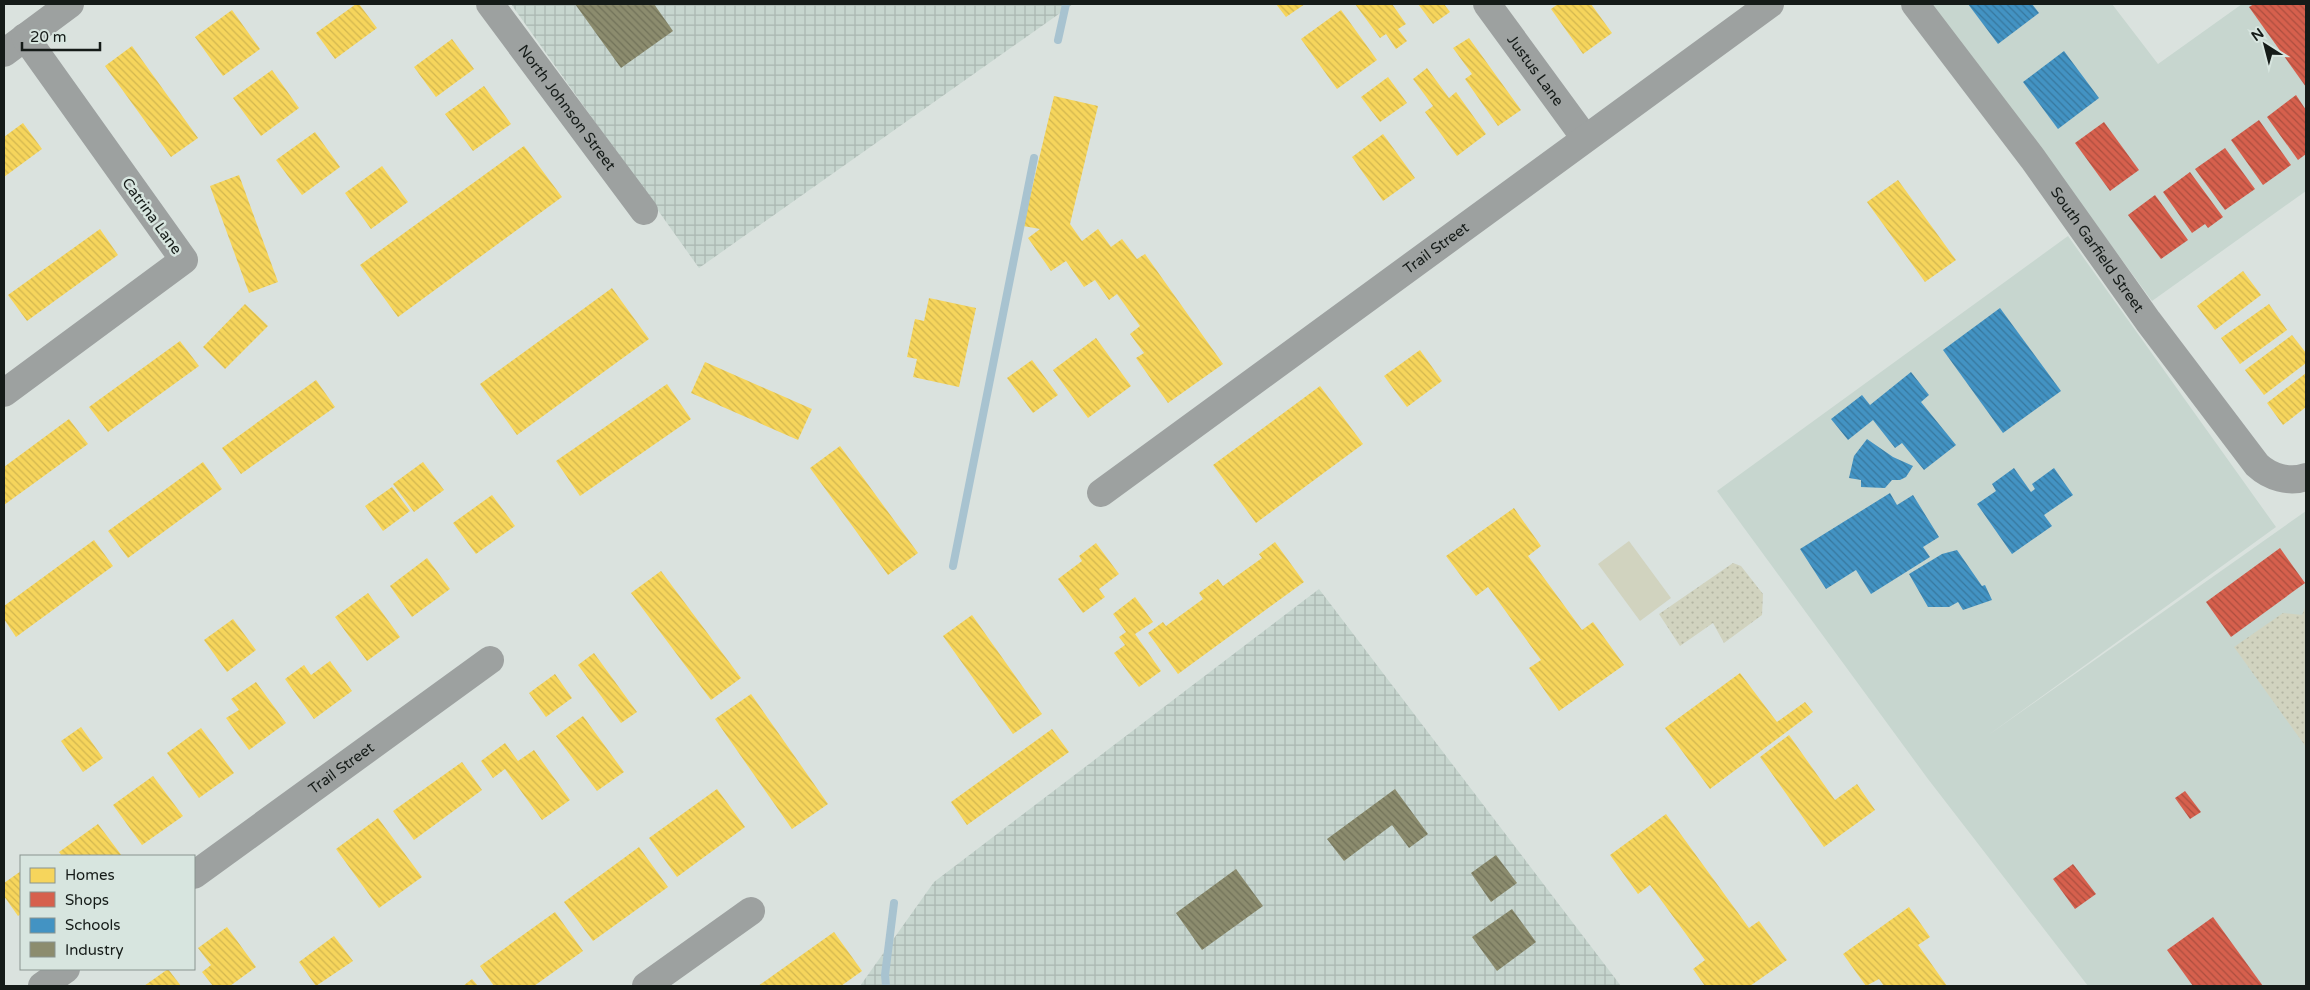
<svg xmlns="http://www.w3.org/2000/svg" width="2310" height="990" font-family="'Varela Round',sans-serif">
	<style>
		.built { fill: #c7d6cf }
		.industrial { fill: url(#industrial-grid) }
		.green { fill: #d1d3bf }
		.park { fill: url(#park-dots) }
		.homes { fill: url(#homes-back-hatch) }
		.shops { fill: url(#shops-back-hatch) }
		.schools { fill: url(#schools-back-hatch) }
		.industry { fill: url(#industry-back-hatch) }
		.lines { fill: none; stroke-linecap: round; stroke-linejoin: round }
		.stream { stroke: #a8c3d0; stroke-width: 8 }
		.minor { stroke: #9da1a0; stroke-width: 28 }
		.labels { text-anchor: middle; stroke-width: 5; stroke-linejoin: round; paint-order: stroke }
		.street-label { font-size: 15px; fill: #151b18; stroke: #d7e5df }
	</style>
	<defs>
		<pattern id="industrial-grid" width="8" height="8" patternUnits="userSpaceOnUse" patternTransform="scale(1.25)"><rect width="8" height="8" fill="#c7d6cf"/><path d="M0 4h8M4 0v8" fill="none" stroke="#aab7b1"/></pattern>
		<pattern id="park-dots" width="8" height="8" patternUnits="userSpaceOnUse" patternTransform="scale(1.25)"><rect width="8" height="8" fill="#d1d3bf"/><path d="M2 2h.1M6 6h.1" fill="none" stroke="#b3b5a3" stroke-width="1.8" stroke-linecap="round"/></pattern>
		<pattern id="homes-back-hatch" width="6" height="6" patternUnits="userSpaceOnUse" patternTransform="scale(1.25)"><rect width="6" height="6" fill="#f6d55c"/><path d="M-1 5l2 2M0 0l6 6M5-1l2 2" fill="none" stroke="#d2b64f"/></pattern>
		<pattern id="shops-back-hatch" width="6" height="6" patternUnits="userSpaceOnUse" patternTransform="scale(1.25)"><rect width="6" height="6" fill="#d6604d"/><path d="M-1 5l2 2M0 0l6 6M5-1l2 2" fill="none" stroke="#ac4e3f"/></pattern>
		<pattern id="schools-back-hatch" width="6" height="6" patternUnits="userSpaceOnUse" patternTransform="scale(1.25)"><rect width="6" height="6" fill="#4393c3"/><path d="M-1 5l2 2M0 0l6 6M5-1l2 2" fill="none" stroke="#37779d"/></pattern>
		<pattern id="industry-back-hatch" width="6" height="6" patternUnits="userSpaceOnUse" patternTransform="scale(1.25)"><rect width="6" height="6" fill="#8c8c6e"/><path d="M-1 5l2 2M0 0l6 6M5-1l2 2" fill="none" stroke="#717259"/></pattern>
	</defs>
	<rect width="100%" height="100%" fill="#dae2de"/>
	<g class="built">
		<path d="M 1930,4 L 2112,4 L 2158,64 L 2242,4 L 2306,4 L 2306,191 L 2152,301 L 2040,148 Z"/>
		<path d="M 2068,236 L 2276,527 L 1987,736 L 2306,511 L 2306,986 L 2088,986 L 1928,779 L 1717,491 Z"/>
	</g>
	<g class="industrial">
		<path d="M 511,4 L 1073,4 L 699,268 Z"/>
		<path d="M 1319,589 L 1621,986 L 860,986 L 934,882 Z"/>
	</g>
	<path class="green" d="M 1629,541 L 1671,598 L 1640,621 L 1598,564 Z"/>
	<g class="park">
		<path d="M 1733,563 L 1741,566 L 1763,594 L 1762,615 L 1724,643 L 1713,623 L 1680,646 L 1659,614 Z"/>
		<path d="M 2306,605 L 2306,747 L 2234,647 L 2283,613 L 2302,615 Z"/>
	</g>
	<g class="homes">
		<path d="M 356,4 L 359,4 L 377,28 L 335,59 L 316,33 Z"/>
		<path d="M 1276,4 L 1305,4 L 1286,17 Z"/>
		<path d="M 1355,4 L 1392,4 L 1406,24 L 1398,29 L 1407,41 L 1396,49 L 1386,34 L 1380,38 Z"/>
		<path d="M 1418,4 L 1444,4 L 1450,12 L 1433,24 Z"/>
		<path d="M 1558,4 L 1591,4 L 1612,33 L 1583,54 L 1551,9 Z"/>
		<path d="M 232,10 L 260,49 L 223,76 L 195,37 Z"/>
		<path d="M 1341,10 L 1377,60 L 1337,89 L 1301,39 Z"/>
		<path d="M 1469,38 L 1521,110 L 1498,126 L 1465,79 L 1472,74 L 1453,48 Z"/>
		<path d="M 452,39 L 474,69 L 436,97 L 414,67 Z"/>
		<path d="M 132,46 L 198,138 L 171,157 L 105,66 Z"/>
		<path d="M 1427,68 L 1449,98 L 1456,92 L 1486,134 L 1457,156 L 1425,112 L 1433,106 L 1413,79 Z"/>
		<path d="M 272,70 L 299,108 L 261,136 L 233,98 Z"/>
		<path d="M 1388,77 L 1407,103 L 1380,122 L 1361,97 Z"/>
		<path d="M 484,86 L 511,124 L 473,151 L 445,114 Z"/>
		<path d="M 1054,96 L 1098,106 L 1070,224 L 1082,241 L 1098,229 L 1111,247 L 1122,239 L 1137,259 L 1145,254 L 1223,364 L 1168,403 L 1136,358 L 1144,353 L 1130,334 L 1140,326 L 1117,294 L 1109,300 L 1095,280 L 1084,287 L 1066,261 L 1051,271 L 1028,238 L 1040,229 L 1023,226 Z"/>
		<path d="M 23,123 L 42,149 L 4,177 L 4,137 Z"/>
		<path d="M 315,132 L 340,167 L 302,195 L 276,160 Z"/>
		<path d="M 1383,134 L 1415,178 L 1383,201 L 1352,157 Z"/>
		<path d="M 524,146 L 562,197 L 398,317 L 360,265 Z"/>
		<path d="M 382,166 L 408,202 L 371,229 L 345,193 Z"/>
		<path d="M 239,175 L 278,282 L 249,293 L 210,186 Z"/>
		<path d="M 1898,180 L 1956,260 L 1925,282 L 1867,202 Z"/>
		<path d="M 100,229 L 118,255 L 27,321 L 8,295 Z"/>
		<path d="M 2243,271 L 2261,295 L 2215,330 L 2197,306 Z"/>
		<path d="M 612,288 L 649,339 L 517,435 L 480,384 Z"/>
		<path d="M 929,298 L 976,308 L 959,387 L 913,377 L 917,359 L 907,357 L 915,319 L 924,321 Z"/>
		<path d="M 245,304 L 268,326 L 225,369 L 203,347 Z"/>
		<path d="M 2269,304 L 2287,330 L 2240,364 L 2221,338 Z"/>
		<path d="M 2292,335 L 2306,353 L 2306,363 L 2264,395 L 2245,370 Z"/>
		<path d="M 1096,338 L 1131,386 L 1088,418 L 1053,370 Z"/>
		<path d="M 180,341 L 199,366 L 108,432 L 89,407 Z"/>
		<path d="M 1420,350 L 1442,381 L 1407,407 L 1384,376 Z"/>
		<path d="M 1032,360 L 1058,395 L 1033,413 L 1007,378 Z"/>
		<path d="M 705,362 L 812,409 L 798,440 L 691,393 Z"/>
		<path d="M 2306,373 L 2306,407 L 2283,425 L 2267,403 Z"/>
		<path d="M 316,380 L 335,407 L 241,474 L 222,448 Z"/>
		<path d="M 667,384 L 691,419 L 580,496 L 556,461 Z"/>
		<path d="M 1320,386 L 1363,444 L 1256,523 L 1213,465 Z"/>
		<path d="M 69,419 L 88,444 L 4,505 L 4,467 Z"/>
		<path d="M 840,446 L 918,553 L 888,575 L 810,468 Z"/>
		<path d="M 203,462 L 222,489 L 128,558 L 108,531 Z"/>
		<path d="M 423,462 L 444,490 L 414,512 L 393,484 Z"/>
		<path d="M 392,487 L 410,511 L 383,531 L 365,506 Z"/>
		<path d="M 492,495 L 515,526 L 476,554 L 453,523 Z"/>
		<path d="M 1514,508 L 1541,546 L 1528,556 L 1582,630 L 1593,622 L 1624,665 L 1559,711 L 1529,668 L 1541,660 L 1488,587 L 1476,596 L 1446,556 Z"/>
		<path d="M 94,540 L 113,566 L 16,637 L 4,619 L 4,606 Z"/>
		<path d="M 1275,542 L 1304,582 L 1178,674 L 1148,633 L 1163,622 L 1166,626 L 1203,599 L 1199,593 L 1218,579 L 1223,586 L 1262,558 L 1259,554 Z"/>
		<path d="M 1096,543 L 1119,574 L 1099,589 L 1105,597 L 1083,613 L 1058,579 L 1082,561 L 1079,556 Z"/>
		<path d="M 427,558 L 450,589 L 412,617 L 390,586 Z"/>
		<path d="M 661,571 L 741,678 L 711,700 L 631,593 Z"/>
		<path d="M 368,593 L 400,637 L 367,661 L 335,617 Z"/>
		<path d="M 1135,597 L 1153,622 L 1135,634 L 1161,671 L 1139,687 L 1114,653 L 1125,645 L 1119,637 L 1126,632 L 1113,614 Z"/>
		<path d="M 972,615 L 1042,714 L 1013,734 L 943,636 Z"/>
		<path d="M 233,619 L 256,650 L 227,672 L 204,640 Z"/>
		<path d="M 594,653 L 637,712 L 621,723 L 578,665 Z"/>
		<path d="M 330,661 L 352,691 L 314,719 L 285,679 L 304,665 L 311,675 Z"/>
		<path d="M 1740,673 L 1777,722 L 1805,702 L 1813,712 L 1710,789 L 1665,728 Z"/>
		<path d="M 555,674 L 572,698 L 546,717 L 529,693 Z"/>
		<path d="M 256,682 L 286,723 L 249,750 L 226,718 L 239,710 L 231,699 Z"/>
		<path d="M 751,694 L 828,804 L 792,829 L 715,719 Z"/>
		<path d="M 583,716 L 624,772 L 597,791 L 556,736 Z"/>
		<path d="M 81,727 L 103,758 L 83,772 L 61,741 Z"/>
		<path d="M 201,728 L 234,773 L 199,798 L 167,753 Z"/>
		<path d="M 1052,729 L 1069,752 L 967,825 L 951,802 Z"/>
		<path d="M 1789,735 L 1835,800 L 1857,784 L 1875,810 L 1824,847 L 1760,757 Z"/>
		<path d="M 505,743 L 518,761 L 534,750 L 570,800 L 542,820 L 505,769 L 493,778 L 481,761 Z"/>
		<path d="M 462,762 L 482,790 L 414,840 L 393,811 Z"/>
		<path d="M 153,776 L 183,816 L 142,845 L 113,805 Z"/>
		<path d="M 717,789 L 745,827 L 677,877 L 649,838 Z"/>
		<path d="M 1666,814 L 1749,928 L 1759,921 L 1787,960 L 1750,986 L 1705,986 L 1693,969 L 1705,960 L 1650,885 L 1638,894 L 1610,855 Z"/>
		<path d="M 378,818 L 422,877 L 379,908 L 336,849 Z"/>
		<path d="M 98,824 L 122,856 L 62,856 L 59,852 Z"/>
		<path d="M 639,847 L 668,887 L 593,941 L 564,902 Z"/>
		<path d="M 21,871 L 21,914 L 18,916 L 4,896 L 4,883 Z"/>
		<path d="M 1909,907 L 1930,937 L 1918,945 L 1947,986 L 1884,986 L 1879,979 L 1866,986 L 1843,954 Z"/>
		<path d="M 555,912 L 583,951 L 534,986 L 494,986 L 480,966 Z"/>
		<path d="M 227,927 L 256,967 L 230,986 L 213,986 L 202,972 L 211,965 L 198,948 Z"/>
		<path d="M 834,932 L 862,971 L 841,986 L 758,986 Z"/>
		<path d="M 334,936 L 353,961 L 316,986 L 299,962 Z"/>
		<path d="M 168,969 L 181,986 L 144,986 Z"/>
		<path d="M 472,979 L 478,986 L 463,986 Z"/>
	</g>
	<g class="shops">
		<path d="M 2254,4 L 2306,4 L 2306,87 L 2249,7 Z"/>
		<path d="M 2296,95 L 2306,110 L 2306,154 L 2298,160 L 2267,117 Z"/>
		<path d="M 2259,120 L 2291,165 L 2263,185 L 2231,140 Z"/>
		<path d="M 2104,122 L 2139,170 L 2110,191 L 2075,143 Z"/>
		<path d="M 2225,148 L 2255,189 L 2225,210 L 2195,169 Z"/>
		<path d="M 2190,172 L 2223,217 L 2208,228 L 2205,224 L 2192,233 L 2163,192 Z"/>
		<path d="M 2155,195 L 2188,240 L 2161,259 L 2128,215 Z"/>
		<path d="M 2280,548 L 2305,583 L 2231,637 L 2206,602 Z"/>
		<path d="M 2185,791 L 2201,812 L 2190,819 L 2175,798 Z"/>
		<path d="M 2073,864 L 2096,894 L 2075,909 L 2053,879 Z"/>
		<path d="M 2213,917 L 2263,986 L 2193,986 L 2167,950 Z"/>
	</g>
	<g class="schools">
		<path d="M 1968,4 L 2032,4 L 2039,13 L 1998,44 Z"/>
		<path d="M 2064,51 L 2099,98 L 2058,129 L 2023,82 Z"/>
		<path d="M 2000,308 L 2061,391 L 2003,433 L 1943,350 Z"/>
		<path d="M 1911,372 L 1929,395 L 1921,402 L 1956,445 L 1924,470 L 1902,443 L 1895,448 L 1873,420 L 1848,440 L 1831,419 L 1862,395 L 1870,405 Z"/>
		<path d="M 1867,439 L 1893,457 L 1913,466 L 1906,477 L 1900,480 L 1892,480 L 1885,488 L 1861,487 L 1861,480 L 1849,478 L 1854,456 Z"/>
		<path d="M 2014,468 L 2031,492 L 2035,489 L 2032,484 L 2054,468 L 2073,495 L 2044,515 L 2052,526 L 2012,554 L 1977,504 L 1996,491 L 1992,484 Z"/>
		<path d="M 1890,493 L 1897,505 L 1913,495 L 1939,537 L 1923,547 L 1930,557 L 1871,594 L 1856,570 L 1826,589 L 1800,549 Z"/>
		<path d="M 1957,550 L 1982,586 L 1985,585 L 1992,600 L 1963,610 L 1958,602 L 1949,607 L 1928,607 L 1909,574 L 1942,554 Z"/>
	</g>
	<g class="industry">
		<path d="M 575,4 L 654,4 L 673,31 L 621,68 Z"/>
		<path d="M 1395,789 L 1428,834 L 1409,848 L 1392,825 L 1344,861 L 1327,839 Z"/>
		<path d="M 1496,855 L 1517,883 L 1491,902 L 1471,873 Z"/>
		<path d="M 1236,869 L 1263,906 L 1202,950 L 1176,913 Z"/>
		<path d="M 1512,909 L 1536,942 L 1497,971 L 1472,937 Z"/>
	</g>
	<g class="lines">
		<g class="stream">
			<path d="M 1058,40 L 1066,4"/>
			<path d="M 953,566 L 1034,158"/>
			<path d="M 886,986 L 885,975 L 894,903"/>
		</g>
		<g class="minor">
			<path id="s1" d="M 490,4 L 644,211"/>
			<path id="s2" d="M 1487,4 L 1585,138"/>
			<path id="s3" d="M 1915,4 L 2033,159 L 2148,321 L 2257,465 C 2270,477 2289,483 2306,477"/>
			<path d="M 4,53 L 70,4"/>
			<path d="M 4,393 L 184,260 L 25,37"/>
			<path id="s4" d="M 1101,493 L 1770,4"/>
			<path id="s5" d="M 194,875 L 490,660"/>
			<path d="M 42,986 L 66,969"/>
			<path d="M 646,986 L 751,911"/>
		</g>
	</g>
	<g class="labels">
		<g class="street-label">
			<text dy="5" stroke="none"><textPath href="#s2" startOffset="82">Justus Lane</textPath></text>
			<text dy="5" stroke="none"><textPath href="#s1" startOffset="129">North Johnson Street</textPath></text>
			<text transform="translate(152 216) rotate(54)" y="5">Catrina Lane</text>
			<text dy="5" stroke="none"><textPath href="#s4" startOffset="415">Trail Street</textPath></text>
			<text dy="5" stroke="none"><textPath href="#s3" startOffset="306">South Garfield Street</textPath></text>
			<text dy="5" stroke="none"><textPath href="#s5" startOffset="182">Trail Street</textPath></text>
		</g>
	</g>
	<rect width="2310" height="990" fill="none" stroke="#151b18" stroke-width="10"/>
	<rect x="20" y="855" width="175" height="115" fill="#d7e5df" stroke="#89948f"/>
	<rect x="30" y="868" width="25" height="15" fill="#f6d55c" stroke="#89948f"/>
	<text x="65" y="880" font-size="15" fill="#151b18">Homes</text>
	<rect x="30" y="892" width="25" height="15" fill="#d6604d" stroke="#89948f"/>
	<text x="65" y="905" font-size="15" fill="#151b18">Shops</text>
	<rect x="30" y="918" width="25" height="15" fill="#4393c3" stroke="#89948f"/>
	<text x="65" y="930" font-size="15" fill="#151b18">Schools</text>
	<rect x="30" y="942" width="25" height="15" fill="#8c8c6e" stroke="#89948f"/>
	<text x="65" y="955" font-size="15" fill="#151b18">Industry</text>
	<g transform="translate(2265 45) rotate(324)" stroke="#d7e5df" stroke-width="4" paint-order="stroke">
	<path d="M0-4L9 19L0 12L-9 19Z" fill="#151b18"/>
	<text y="-8" font-size="14" font-weight="bold" text-anchor="middle" fill="#151b18">N</text>
	</g>
	<path d="M22 42v8h78v-8" fill="none" stroke="#151b18" stroke-width="2.5"/>
	<text x="30" y="42" font-size="15" fill="#151b18" stroke="#d7e5df" stroke-width="4" paint-order="stroke">20 m</text>
</svg>
